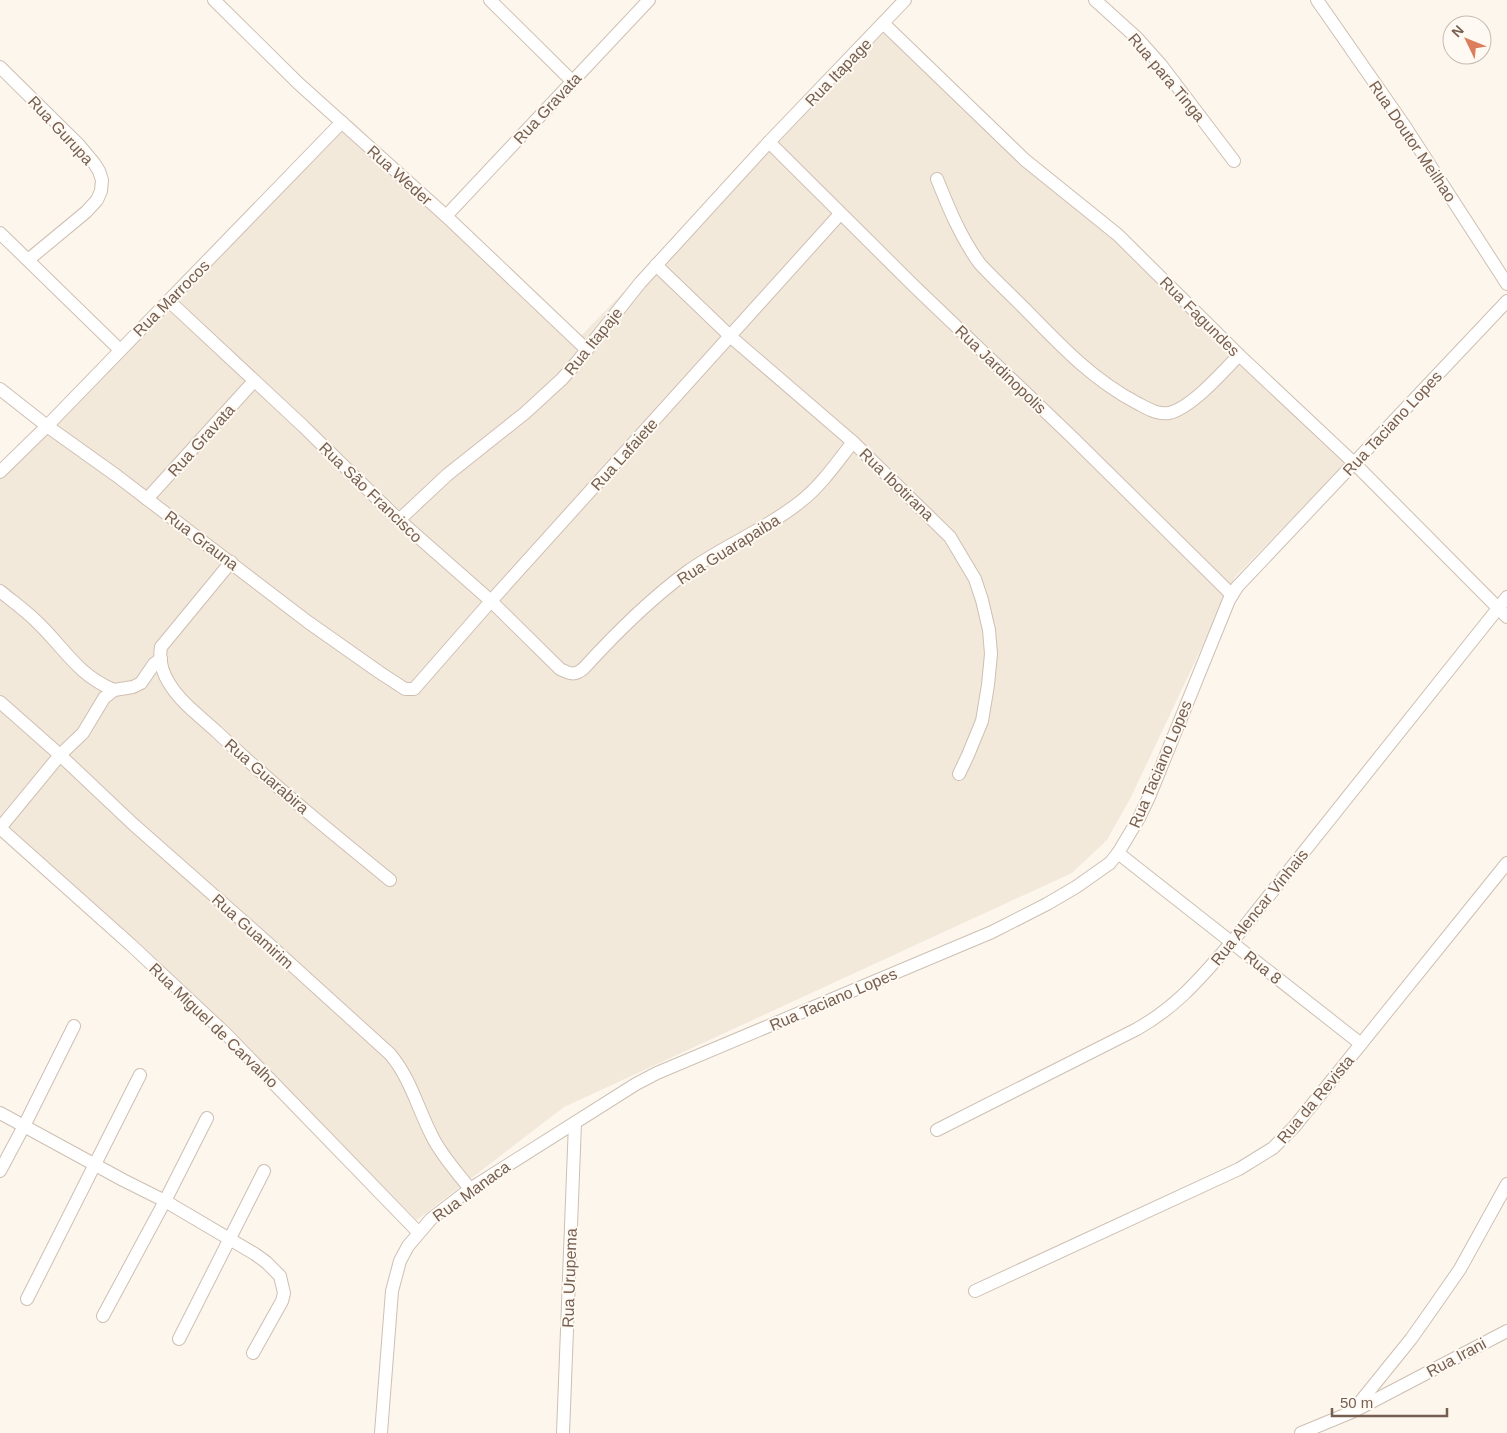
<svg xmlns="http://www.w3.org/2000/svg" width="1507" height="1433" font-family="Arial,sans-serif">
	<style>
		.residential { fill: #f3e9db }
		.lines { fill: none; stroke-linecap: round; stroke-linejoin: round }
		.street-casing { stroke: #cebfb2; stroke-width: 14 }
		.street { stroke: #fff; stroke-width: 12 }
		.labels { text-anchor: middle; stroke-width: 4; stroke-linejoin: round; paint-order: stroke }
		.street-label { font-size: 16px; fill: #765f50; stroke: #fefaf3 }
	</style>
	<rect width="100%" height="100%" fill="#fcf6ed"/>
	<path class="residential" d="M 883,24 L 1351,458 L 1235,577 L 1131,797 L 1107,840 L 1072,873 L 564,1107 L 417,1220 L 142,950 L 0,820 L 0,471 L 351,120 L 578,339 Z"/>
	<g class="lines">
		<defs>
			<g id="street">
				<path d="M 214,0 L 298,83 L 446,216 L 587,350"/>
				<path d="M 490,0 L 572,81"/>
				<path d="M 1095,0 L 1137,38 L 1161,65 L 1234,161"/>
				<path d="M 1317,0 L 1404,125 L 1507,284"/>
				<path d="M 884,24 L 1025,160 L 1118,235 L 1239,355 L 1354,463 L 1507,617"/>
				<path d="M 0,67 L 79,145 L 94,163 L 99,171 L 102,180 L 101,191 L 97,200 L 86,212 L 28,260"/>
				<path d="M 769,142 L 915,287 L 1073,438 L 1232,595"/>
				<path d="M 937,179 C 949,209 961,238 980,264 C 995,280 1011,295 1026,310 C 1061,346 1092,379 1137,403 C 1147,408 1157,415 1169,413 C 1191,408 1223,372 1239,355"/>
				<path d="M 446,216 L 649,0"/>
				<path d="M 0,233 L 120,350"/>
				<path d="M 656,265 L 731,337 L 853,442 L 950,537 L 975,579 L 982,600 L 989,630 L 991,654 L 988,685 L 982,721 L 968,755 L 959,774"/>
				<path d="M 169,301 L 303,426 L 399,520 L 491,601 L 560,669 C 570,674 575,676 584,668 C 615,634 649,600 687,572 C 723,546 765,530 800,502 C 821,486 837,462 853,442"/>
				<path d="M 0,389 L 47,426 L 117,476 L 308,622 L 379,672 L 405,689 L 414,689 L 491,601 L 840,214"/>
				<path d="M 0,472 L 47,426 L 342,122"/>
				<path d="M 147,499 L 254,381"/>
				<path d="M 399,520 L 447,475 L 525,413 L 562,379 L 577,362 L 640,283 L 769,142 L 905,0"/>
				<path d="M 231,562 L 161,647 C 159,659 162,672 169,683 C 180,702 201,717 217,732 C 272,784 331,832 390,880"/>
				<path d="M 0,591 C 12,601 25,610 36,621 C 64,647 76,674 114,690"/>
				<path d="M 0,702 L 60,755 L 133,824 L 261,937 L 390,1054 C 411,1079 417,1107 432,1136 C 441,1155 457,1172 470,1189"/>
				<path d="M 0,828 L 131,945 L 226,1034 L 418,1232"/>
				<path d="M 0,828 L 60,755 L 83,733 L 104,698 L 114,690 L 133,687 L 141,683 L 154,664 L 161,659"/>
				<path d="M 1118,853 L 1361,1044"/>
				<path d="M 0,1113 L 123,1180 L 165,1201 L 255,1254 L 266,1262 L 280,1276 L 284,1293 L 282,1301 L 253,1353"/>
				<path d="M 937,1130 L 1137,1029 C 1179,1005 1201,977 1232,942 L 1507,597"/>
				<path d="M 0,1171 L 24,1126 L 74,1026"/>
				<path d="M 975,1291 L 1239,1169 L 1273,1148 L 1294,1127 L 1507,863"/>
				<path d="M 27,1299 L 140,1075"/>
				<path d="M 103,1316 L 165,1201 L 207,1118"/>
				<path d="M 179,1339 L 264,1171"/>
				<path d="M 1358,1409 L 1507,1331"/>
				<path d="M 381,1433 L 392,1291 L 400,1261 L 408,1246 L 431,1219 L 470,1189 L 636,1084 L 657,1073 L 992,932 L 1047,904 L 1076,887 L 1110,863 L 1118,853 L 1139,818 L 1149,797 L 1216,632 L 1229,600 L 1237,587 L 1507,301"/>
				<path d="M 563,1433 L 575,1123"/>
				<path d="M 1301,1433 L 1352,1412 L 1411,1339 L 1435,1305 L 1460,1269 L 1507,1184"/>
			</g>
		</defs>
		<use href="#street" class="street-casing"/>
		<use href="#street" class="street"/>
	</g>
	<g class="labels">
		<g class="street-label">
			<text transform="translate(838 72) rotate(-46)" y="6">Rua Itapage</text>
			<text transform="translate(1167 77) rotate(50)" y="6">Rua para Tinga</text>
			<text transform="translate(547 108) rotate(-47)" y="6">Rua Gravata</text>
			<text transform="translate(61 130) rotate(47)" y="6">Rua Gurupa</text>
			<text transform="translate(1413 141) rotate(56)" y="6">Rua Doutor Meilhao</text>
			<text transform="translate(400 175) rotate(42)" y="6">Rua Weder</text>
			<text transform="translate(171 298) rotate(-45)" y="6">Rua Marrocos</text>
			<text transform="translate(1200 316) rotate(45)" y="6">Rua Fagundes</text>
			<text transform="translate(593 341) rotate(-51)" y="6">Rua Itapaje</text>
			<text transform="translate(1001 369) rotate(44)" y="6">Rua Jardinopolis</text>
			<text transform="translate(1392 423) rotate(-47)" y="6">Rua Taciano Lopes</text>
			<text transform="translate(201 440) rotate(-48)" y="6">Rua Gravata</text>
			<text transform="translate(624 454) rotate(-48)" y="6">Rua Lafaiete</text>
			<text transform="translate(897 484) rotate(44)" y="6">Rua Ibotirana</text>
			<text transform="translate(371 492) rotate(44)" y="6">Rua São Francisco</text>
			<text transform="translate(202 540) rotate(37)" y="6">Rua Grauna</text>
			<text transform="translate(728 549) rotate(-32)" y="6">Rua Guarapaiba</text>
			<text transform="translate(1160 764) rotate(-67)" y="6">Rua Taciano Lopes</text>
			<text transform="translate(267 776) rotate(41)" y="6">Rua Guarabira</text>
			<text transform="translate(1259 907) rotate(-51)" y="6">Rua Alencar Vinhais</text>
			<text transform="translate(253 931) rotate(42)" y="6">Rua Guamirim</text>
			<text transform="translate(1263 967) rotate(39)" y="6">Rua 8</text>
			<text transform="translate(833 999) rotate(-23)" y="6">Rua Taciano Lopes</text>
			<text transform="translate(214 1025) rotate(44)" y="6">Rua Miguel de Carvalho</text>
			<text transform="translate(1315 1099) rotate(-50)" y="6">Rua da Revista</text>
			<text transform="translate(471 1191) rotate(-36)" y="6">Rua Manaca</text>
			<text transform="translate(569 1278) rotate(-88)" y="6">Rua Urupema</text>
			<text transform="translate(1456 1357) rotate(-28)" y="6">Rua Irani</text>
		</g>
	</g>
	<g transform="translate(1467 40) rotate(313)"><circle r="24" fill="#fefaf3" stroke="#c8bcb2"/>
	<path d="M0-4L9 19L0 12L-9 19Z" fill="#dc7d5b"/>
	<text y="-8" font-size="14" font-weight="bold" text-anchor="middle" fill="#765f50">N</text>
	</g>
	<path d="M1332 1408v8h115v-8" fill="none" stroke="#765f50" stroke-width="2.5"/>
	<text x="1340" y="1408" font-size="15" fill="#765f50" stroke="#fefaf3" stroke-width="4" paint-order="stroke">50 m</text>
</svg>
